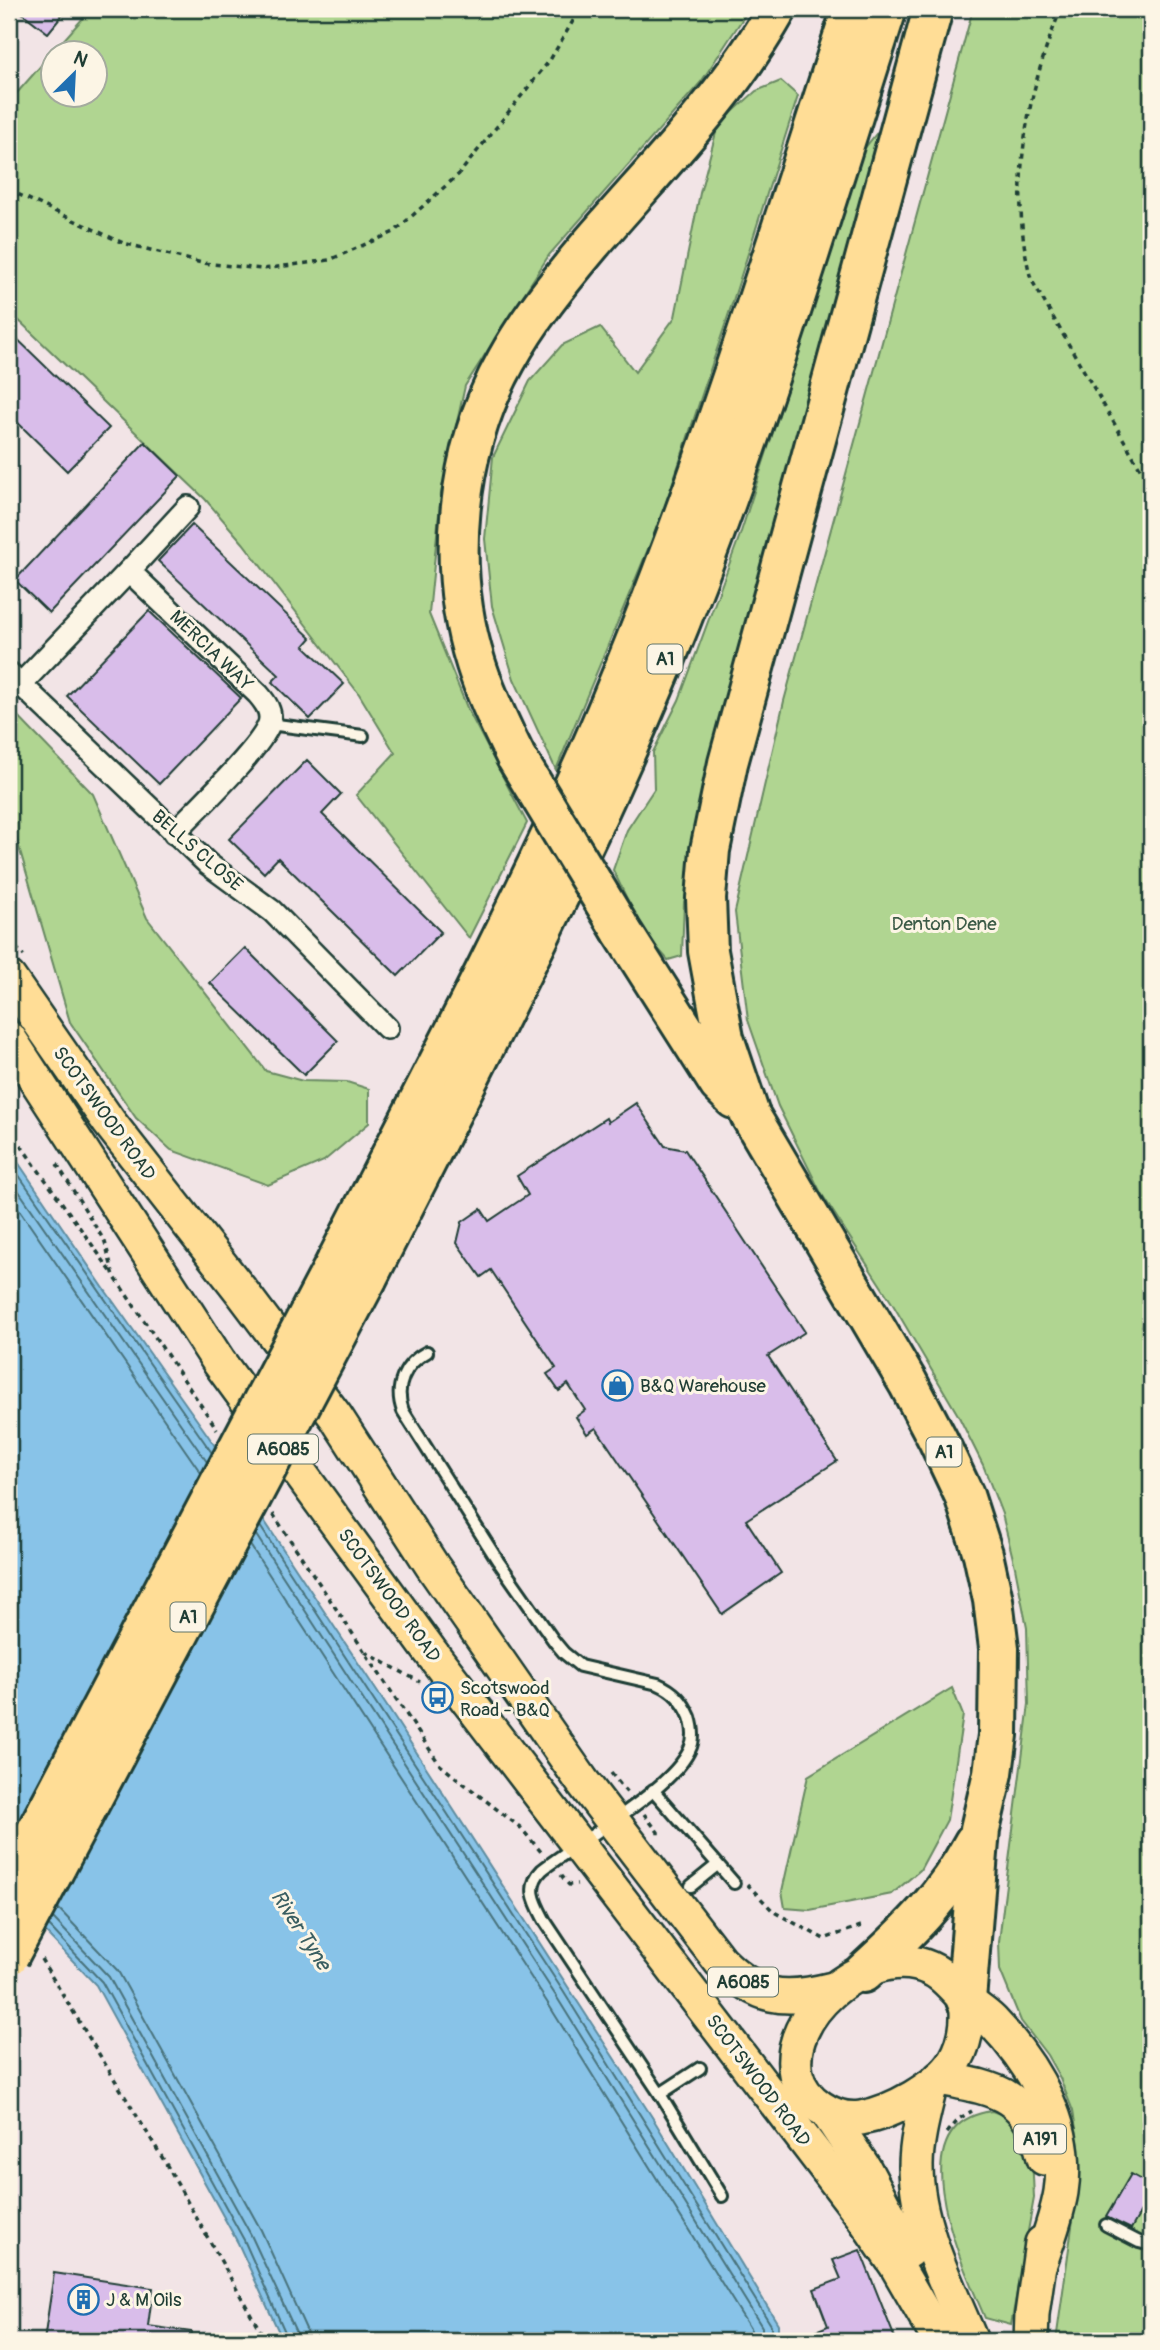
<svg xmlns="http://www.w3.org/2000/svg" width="1160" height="2350" font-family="Pangolin,sans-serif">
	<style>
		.green { fill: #b0d591; stroke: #688962; stroke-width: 2 }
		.water { fill: #88c3e8; stroke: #5e8da0; stroke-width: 2 }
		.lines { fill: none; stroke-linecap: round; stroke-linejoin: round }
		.shore { stroke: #49737c; stroke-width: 2 }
		.building { fill: #d9bdea; stroke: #1f3d34; stroke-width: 2 }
		.lane-casing { stroke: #1f3d34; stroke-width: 16 }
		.street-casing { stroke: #1f3d34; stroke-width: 26 }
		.primary-casing { stroke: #1f3d34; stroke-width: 38 }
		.highway-casing { stroke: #1f3d34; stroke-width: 44 }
		.path { stroke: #1f3d34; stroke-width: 3.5; stroke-dasharray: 5 5; stroke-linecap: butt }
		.lane { stroke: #fcf5e5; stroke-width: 10 }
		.street { stroke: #fcf5e5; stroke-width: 21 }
		.primary { stroke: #ffdd96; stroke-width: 33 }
		.highway { stroke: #ffdd96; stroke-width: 38 }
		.highway-bridge-casing { stroke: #1f3d34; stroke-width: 44; stroke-linecap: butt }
		.highway-bridge { stroke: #ffdd96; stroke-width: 38 }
		.labels { text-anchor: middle; stroke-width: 6; stroke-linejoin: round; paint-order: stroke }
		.shield { fill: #fcf5e5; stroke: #617469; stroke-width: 2 }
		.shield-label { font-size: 18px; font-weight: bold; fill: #1f3d34 }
		.street-label { font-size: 19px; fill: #1f3d34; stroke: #fcf5e5 }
		.park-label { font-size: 19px; fill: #3c5b47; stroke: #fcf5e5 }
		.poi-label { font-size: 19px; fill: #1f3d34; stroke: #fcf5e5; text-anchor: start }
		.water-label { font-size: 21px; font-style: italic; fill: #395e61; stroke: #fcf5e5 }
	</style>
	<rect width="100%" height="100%" fill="#f2e4e6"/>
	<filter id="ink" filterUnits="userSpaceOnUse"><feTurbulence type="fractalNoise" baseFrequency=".0143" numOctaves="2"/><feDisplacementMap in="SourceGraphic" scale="14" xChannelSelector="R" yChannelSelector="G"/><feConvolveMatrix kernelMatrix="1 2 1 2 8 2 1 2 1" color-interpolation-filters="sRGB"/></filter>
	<g filter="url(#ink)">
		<g class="green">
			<path d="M 91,9 L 749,9 L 701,82 L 549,255 L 465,386 L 441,494 L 429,614 L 468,710 L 527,823 L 469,938 L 356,795 L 395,753 L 359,694 L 243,543 L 205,499 L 9,311 L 9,102 L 52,53 L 52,94 L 94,94 L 94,52 L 53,52 Z"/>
			<path d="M 973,9 L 1151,9 L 1151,2341 L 1056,2341 L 1078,2184 L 1079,2147 L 1073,2111 L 1060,2078 L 1047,2055 L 1021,2021 L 1000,1970 L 999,1942 L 1004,1900 L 1029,1704 L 1027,1628 L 1015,1567 L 1002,1514 L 983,1465 L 958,1415 L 892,1303 L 821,1193 L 778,1106 L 748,1020 L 735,912 L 784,701 Z"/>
			<path d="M 781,81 L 798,96 L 732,304 L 661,518 L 556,770 L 514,679 L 492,606 L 485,539 L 493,457 L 530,381 L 562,345 L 600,327 L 635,372 L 675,317 L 700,193 L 718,125 L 756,91 Z"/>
			<path d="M 876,134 L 890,138 L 824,376 L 684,902 L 682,956 L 668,960 L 643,932 L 613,870 L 627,830 L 654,789 L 653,752 L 679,700 L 740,535 L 864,149 Z"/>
			<path d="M 9,707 L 93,794 L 147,918 L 266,1071 L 303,1081 L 347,1082 L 369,1089 L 369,1123 L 324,1161 L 268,1185 L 171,1150 L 136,1118 L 70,1022 L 16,837 L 9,825 Z"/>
			<path d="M 952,1688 L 963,1715 L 947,1820 L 920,1870 L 892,1894 L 810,1910 L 785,1908 L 782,1891 L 808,1776 Z"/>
			<path d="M 992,2111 L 1008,2117 L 1032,2155 L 1034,2198 L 1011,2325 L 985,2318 C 964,2268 894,2124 992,2111 Z"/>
		</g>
		<path class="water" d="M 9,1149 L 105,1290 L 209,1437 L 386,1705 L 652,2117 L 778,2324 L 778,2341 L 283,2341 L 238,2243 L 96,1985 L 9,1894 Z"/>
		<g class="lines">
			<g class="shore">
				<path d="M 9,1161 L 212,1453"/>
				<path d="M 9,1177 L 207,1462"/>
				<path d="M 9,1195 L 201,1473"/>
				<path d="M 260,1526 L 563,1991 L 771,2325 L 771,2341"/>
				<path d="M 256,1535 L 556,1996 L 762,2327 L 762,2341"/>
				<path d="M 250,1545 L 547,2002 L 751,2330 L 751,2341"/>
				<path d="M 58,1908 L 118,1971 L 261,2230 L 306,2329 L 308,2341"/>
				<path d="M 53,1918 L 109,1977 L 251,2235 L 296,2332 L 297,2341"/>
				<path d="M 49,1926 L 102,1982 L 244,2240 L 289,2341"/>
			</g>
		</g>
		<g class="building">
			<path d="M 17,9 L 53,9 L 62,16 L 48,33 Z"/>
			<path d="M 9,331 L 109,428 L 67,471 L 9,414 Z"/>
			<path d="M 145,442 L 180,476 L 49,613 L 15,580 Z"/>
			<path d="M 192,525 L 311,638 L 304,646 L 344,684 L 310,719 L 272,682 L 279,675 L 158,561 Z"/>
			<path d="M 149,611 L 241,698 L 159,784 L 67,696 Z"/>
			<path d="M 307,760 L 341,794 L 322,814 L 441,932 L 398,976 L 278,858 L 264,873 L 229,839 Z"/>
			<path d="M 245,948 L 338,1041 L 304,1075 L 210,983 Z"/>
			<path d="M 636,1103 L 665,1146 L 685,1150 L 805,1332 L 768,1356 L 837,1461 L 746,1520 L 781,1573 L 722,1614 L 596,1428 L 587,1434 L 576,1417 L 585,1410 L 568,1384 L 559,1391 L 547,1374 L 556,1368 L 491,1270 L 481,1277 L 457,1243 L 462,1222 L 481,1209 L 489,1221 L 528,1195 L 517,1176 L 606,1118 L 608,1122 Z"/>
			<path d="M 1131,2174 L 1151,2185 L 1151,2194 L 1131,2229 L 1106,2217 Z"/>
			<path d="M 860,2250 L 896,2341 L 791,2341 L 828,2326 L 814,2289 L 841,2279 L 833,2260 Z"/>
			<path d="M 54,2273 L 153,2288 L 148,2326 L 192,2332 L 192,2341 L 44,2341 Z"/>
		</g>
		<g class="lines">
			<defs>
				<g id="lane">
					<path d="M 269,724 L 363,736"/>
					<path d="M 427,1352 C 404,1364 394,1387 403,1411 L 498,1561 L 554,1641 L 564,1653 L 580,1666 L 658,1684 C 674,1691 683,1701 690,1717 C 693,1727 695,1739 690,1749 C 672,1790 579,1841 542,1870 C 525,1887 536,1904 545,1921 L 660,2094 L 722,2196"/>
					<path d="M 653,1790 L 734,1883"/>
					<path d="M 691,1886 L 717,1865"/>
					<path d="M 660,2094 L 700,2068"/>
					<path d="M 1149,2124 L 1151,2124"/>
					<path d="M 1106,2225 L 1139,2242 L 1151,2245"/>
				</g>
				<g id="street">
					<path d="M 129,571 L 188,507"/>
					<path d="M 9,673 L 208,864 L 272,911 L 387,1028"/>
					<path d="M 21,684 L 129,571 L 258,694 C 265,702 273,712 269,724 C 261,748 195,811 174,833"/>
				</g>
				<g id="primary">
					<path d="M 9,978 L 109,1122 L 242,1292 L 336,1417 L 433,1567 L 582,1781 L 720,1961 C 758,1999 782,2002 833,1989"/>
					<path d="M 9,1038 L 219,1362 L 430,1651 L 861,2214 L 896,2265 L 940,2341"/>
					<path d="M 966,2000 C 969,2021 966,2042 955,2061 C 939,2087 891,2113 861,2118 C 834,2122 802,2101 796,2074 C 784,2016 861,1951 917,1964 C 942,1970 950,1984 967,2001 C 975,2008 984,2013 992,2021 C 1035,2066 1071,2127 1061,2192 C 1057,2216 1048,2240 1040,2263"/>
					<path d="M 940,2078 C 998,2089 1029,2094 1044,2158"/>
					<path d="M 930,2087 C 924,2112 916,2140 916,2166 C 916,2225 949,2288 971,2341"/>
					<path d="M 827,2112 L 864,2168 L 908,2251"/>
					<path d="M 1031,2341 L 1032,2314 L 1042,2243"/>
				</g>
				<g id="highway">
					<path d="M 933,9 L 728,763 L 710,850 L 706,898 L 708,951 L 724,1038 L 750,1115 L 908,1383 L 938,1440 L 964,1495 L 983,1554 L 993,1600 L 999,1648 L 998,1735 L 993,1773 L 980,1829 L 966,2000"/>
					<path d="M 516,757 C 501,727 486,696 476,664 C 445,566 456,451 506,361 C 529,319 559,282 590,245 C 656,168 727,98 777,9"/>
					<path d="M 621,930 L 719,1084 L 734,1099"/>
					<path d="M 336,1262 C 421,1096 509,931 585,761 C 693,517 770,262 852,9"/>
					<path d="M 367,1279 C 470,1075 577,873 664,663 C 752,450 817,228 887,9"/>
					<path d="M 863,1973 C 909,1931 945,1897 974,1842"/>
				</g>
			</defs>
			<use href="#lane" class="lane-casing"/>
			<use href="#street" class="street-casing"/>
			<use href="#primary" class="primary-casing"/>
			<use href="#highway" class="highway-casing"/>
			<g class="path">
				<path d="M 1061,9 C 1026,93 1008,190 1031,279 L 1151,487"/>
				<path d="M 9,190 L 123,243 L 202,263 L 263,269 L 329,260 L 394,232 L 459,174 L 550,60 L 580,9"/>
				<path d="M 9,940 L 24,956"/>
				<path d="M 9,1129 L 113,1274"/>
				<path d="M 57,1164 L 105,1242 L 114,1276 L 217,1429"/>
				<path d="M 1143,1327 L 1151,1302"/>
				<path d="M 273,1514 L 440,1765 L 521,1828 L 542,1853"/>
				<path d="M 365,1652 L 420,1682"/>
				<path d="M 611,1773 L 628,1794"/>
				<path d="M 644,1814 L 658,1832 L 658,1836"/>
				<path d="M 561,1875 L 569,1885 L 577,1884"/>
				<path d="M 747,1884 L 774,1912 L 824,1939 L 861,1926"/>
				<path d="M 41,1959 L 165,2162 L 266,2341"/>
				<path d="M 947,2133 L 960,2118 L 972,2111"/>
			</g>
			<use href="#lane" class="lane"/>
			<use href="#street" class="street"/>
			<use href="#primary" class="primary"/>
			<use href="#highway" class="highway"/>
			<defs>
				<g id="highway-bridge">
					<path d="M 516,757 L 621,930"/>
					<path d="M 9,1883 L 336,1262"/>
					<path d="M 9,1956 L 367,1279"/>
				</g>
			</defs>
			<use href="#highway-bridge" class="highway-bridge-casing"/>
			<use href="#highway-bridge" class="highway-bridge"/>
		</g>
	</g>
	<defs>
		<symbol id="shop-ring" viewBox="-11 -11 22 22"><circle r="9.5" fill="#fcf5e5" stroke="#1f6fb2" stroke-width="1.5"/><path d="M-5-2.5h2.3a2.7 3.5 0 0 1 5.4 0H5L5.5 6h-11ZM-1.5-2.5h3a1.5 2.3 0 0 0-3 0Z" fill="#1f6fb2"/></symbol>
		<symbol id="bus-ring" viewBox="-11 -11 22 22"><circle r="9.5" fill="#fcf5e5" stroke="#1f6fb2" stroke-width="1.5"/><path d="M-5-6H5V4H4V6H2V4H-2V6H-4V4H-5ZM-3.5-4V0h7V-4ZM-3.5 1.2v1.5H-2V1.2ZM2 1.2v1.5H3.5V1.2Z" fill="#1f6fb2"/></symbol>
		<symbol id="building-ring" viewBox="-11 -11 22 22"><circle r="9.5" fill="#fcf5e5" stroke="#1f6fb2" stroke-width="1.5"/><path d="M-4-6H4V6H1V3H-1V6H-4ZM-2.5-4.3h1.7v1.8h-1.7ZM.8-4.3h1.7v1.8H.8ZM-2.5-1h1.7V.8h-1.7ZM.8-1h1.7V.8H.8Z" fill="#1f6fb2"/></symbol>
	</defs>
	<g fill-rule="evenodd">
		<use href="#shop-ring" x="600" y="1368" width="35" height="35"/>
		<use href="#bus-ring" x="420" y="1680" width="35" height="35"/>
		<use href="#building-ring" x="66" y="2282" width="35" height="35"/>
	</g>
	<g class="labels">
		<g class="shield">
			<rect x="647.5" y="644.5" width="35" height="29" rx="5"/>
			<rect x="248" y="1434.5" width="70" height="29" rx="5"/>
			<rect x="926.5" y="1437.5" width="35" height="29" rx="5"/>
			<rect x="170.5" y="1602.5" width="35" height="29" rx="5"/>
			<rect x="708" y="1967.5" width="70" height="29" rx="5"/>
			<rect x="1014" y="2124.5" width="52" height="29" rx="5"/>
		</g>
		<g class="shield-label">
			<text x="665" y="665">A1</text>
			<text x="283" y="1455">A6085</text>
			<text x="944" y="1458">A1</text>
			<text x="188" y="1623">A1</text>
			<text x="743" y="1988">A6085</text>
			<text x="1040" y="2145">A191</text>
		</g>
		<g class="street-label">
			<text transform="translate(212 650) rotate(44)" y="7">MERCIA WAY</text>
			<text transform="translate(198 850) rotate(41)" y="7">BELLS CLOSE</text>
			<text transform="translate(105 1113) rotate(54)" y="7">SCOTSWOOD ROAD</text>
			<text transform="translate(390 1595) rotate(54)" y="7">SCOTSWOOD ROAD</text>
			<text transform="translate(759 2080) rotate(53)" y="7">SCOTSWOOD ROAD</text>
		</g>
		<g class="park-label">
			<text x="944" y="930">Denton Dene</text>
		</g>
		<g class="poi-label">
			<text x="640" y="1392">B&amp;Q Warehouse</text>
			<text x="460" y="1694">Scotswood<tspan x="460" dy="22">Road - B&amp;Q</tspan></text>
			<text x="106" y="2306">J &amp; M Oils</text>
		</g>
		<g class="water-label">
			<text transform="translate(301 1930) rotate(57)" y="7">River Tyne</text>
		</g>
	</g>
	<rect width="1160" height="2350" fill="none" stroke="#fcf5e5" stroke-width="35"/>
	<rect x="18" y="18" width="1125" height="2315" fill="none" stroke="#1f3d34" stroke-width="2.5" filter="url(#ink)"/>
	<g transform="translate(74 74) rotate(24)"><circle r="33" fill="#fcf5e5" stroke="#a4ab9e" stroke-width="2"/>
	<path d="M0-5L12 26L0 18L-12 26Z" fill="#1f6fb2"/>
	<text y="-10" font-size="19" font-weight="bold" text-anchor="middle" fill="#1f3d34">N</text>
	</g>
</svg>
